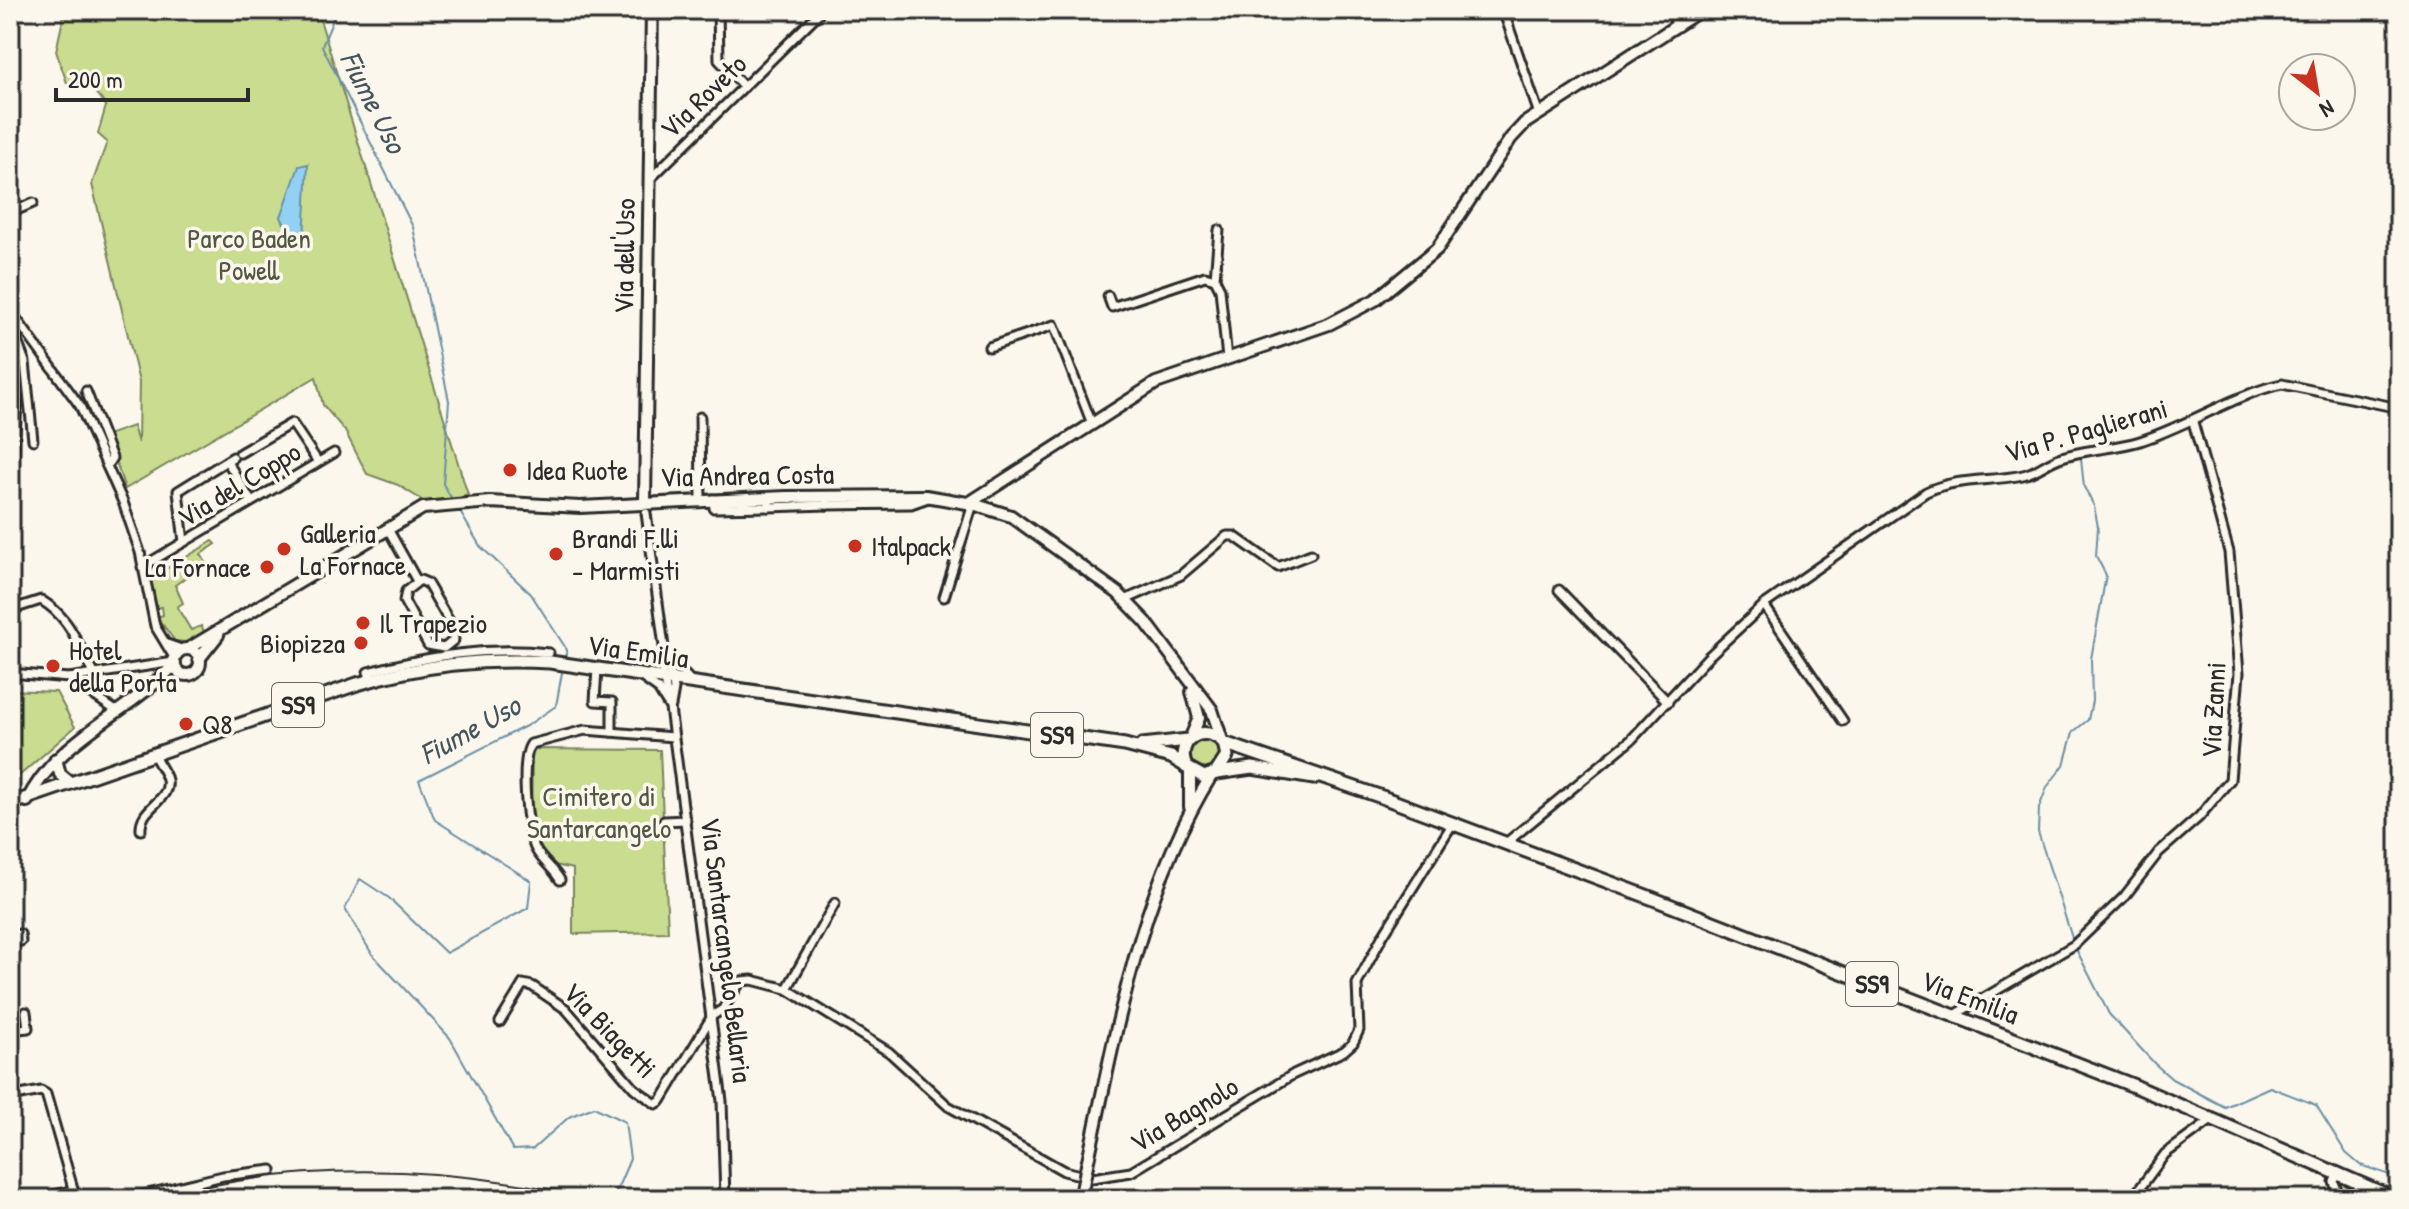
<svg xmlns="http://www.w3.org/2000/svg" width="2409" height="1209" font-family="'Patrick Hand',sans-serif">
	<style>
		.green { fill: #c9dc90; stroke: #7a845e; stroke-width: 2 }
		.water { fill: #93d1f4; stroke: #698fa4; stroke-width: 2 }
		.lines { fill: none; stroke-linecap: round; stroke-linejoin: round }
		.stream { stroke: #698fa4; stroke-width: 2 }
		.street-casing { stroke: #2b2b2b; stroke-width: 13 }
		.secondary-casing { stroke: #2b2b2b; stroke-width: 16 }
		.primary-casing { stroke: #2b2b2b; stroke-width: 17 }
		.street { stroke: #fbf7ec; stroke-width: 7 }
		.secondary { stroke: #fbf7ec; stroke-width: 10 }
		.primary { stroke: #fbf7ec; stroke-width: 11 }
		.rail { stroke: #2b2b2b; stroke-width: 2 }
		.secondary-bridge-casing { stroke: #2b2b2b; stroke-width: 16; stroke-linecap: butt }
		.secondary-bridge { stroke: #fbf7ec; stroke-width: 10 }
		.poi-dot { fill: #c8321e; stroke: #fbf7ec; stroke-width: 3 }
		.labels { text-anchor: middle; stroke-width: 7; stroke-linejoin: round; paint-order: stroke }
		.shield { fill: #fbf7ec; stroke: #696865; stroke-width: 2 }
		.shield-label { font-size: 26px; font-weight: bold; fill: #2b2b2b }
		.street-label { font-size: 28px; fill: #2b2b2b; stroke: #fbf7ec }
		.park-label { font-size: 28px; fill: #525744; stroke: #fbf7ec }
		.poi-label { font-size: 28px; fill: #2b2b2b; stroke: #fbf7ec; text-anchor: start }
		.water-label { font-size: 30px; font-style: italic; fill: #45545d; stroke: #fbf7ec }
	</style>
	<rect width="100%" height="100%" fill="#fbf7ec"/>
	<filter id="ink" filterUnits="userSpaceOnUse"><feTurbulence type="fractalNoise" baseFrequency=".0125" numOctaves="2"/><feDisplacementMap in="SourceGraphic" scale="16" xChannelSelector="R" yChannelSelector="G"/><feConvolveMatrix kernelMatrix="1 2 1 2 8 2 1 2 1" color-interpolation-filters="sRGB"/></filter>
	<g filter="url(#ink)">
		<g class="green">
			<path d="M 65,10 L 317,10 L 468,495 L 433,507 L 398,485 L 367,474 L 345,431 L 323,405 L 316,377 L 125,489 L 107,435 L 133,426 L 138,443 L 139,382 L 92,184 L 107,142 L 98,134 L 106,106 C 94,89 88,83 67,83 L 56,51 Z"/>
			<path d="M 213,541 L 216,544 L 201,554 L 206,563 L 175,585 L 183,603 L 177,607 L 191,630 L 201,626 L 205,633 L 185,642 L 175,641 L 157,617 L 163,615 L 162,607 L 155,608 L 149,568 L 162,559 L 168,568 Z"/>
			<path d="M 10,690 L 56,692 L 75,727 L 10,784 Z"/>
			<circle cx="1205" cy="754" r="16"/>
			<path d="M 532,749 L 660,750 L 668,932 L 573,934 L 573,869 L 546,863 L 531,839 Z"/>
		</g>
		<path class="water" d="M 308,164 L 304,240 L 291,238 L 281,217 L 299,166 Z"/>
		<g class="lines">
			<g class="stream">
				<path d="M 337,10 L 322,46 L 413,227 L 449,401 L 443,484 L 453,501"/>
				<path d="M 459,510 L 480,546 L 531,594 L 567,650 L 564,661"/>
				<path d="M 563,667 L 556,706 L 528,725 L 419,780 L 435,820 L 531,881 L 528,908 L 446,953 L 389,898 L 360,879 L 345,909 L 372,954 L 450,1038 L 513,1150 L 533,1149 L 569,1117 L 594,1107 L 625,1122 L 630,1159 L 613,1199"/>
				<path d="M 2073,941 L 2038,832 L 2039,808 L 2047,787 L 2064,765 L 2073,732 L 2088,720 L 2092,701 L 2091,659 L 2106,575 L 2096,556 L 2098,527 L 2094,506 L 2084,487 L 2081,459"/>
				<path d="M 2075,947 L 2109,1014 L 2155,1064 L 2172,1079 L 2225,1107 L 2270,1087 L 2316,1105 L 2346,1153 L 2360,1165 L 2399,1178"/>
			</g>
			<defs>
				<g id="street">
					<path d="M 718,10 L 719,60 L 744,87"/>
					<path d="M 1503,10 L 1539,114"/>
					<path d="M 1672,10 L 1676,26"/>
					<path d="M 650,179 L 822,10"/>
					<path d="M 10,213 L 33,203"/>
					<path d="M 1219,230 L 1215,279 L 1220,289 L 1227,359"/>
					<path d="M 1108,296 L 1112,307 L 1205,276 L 1215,279"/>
					<path d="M 10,310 L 80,406 L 123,502 L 140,552 L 155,626 L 175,659"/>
					<path d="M 10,334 L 14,333 L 25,362 L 33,440"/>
					<path d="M 989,347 L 1054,325 L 1092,424"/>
					<path d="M 10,365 L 17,405 L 10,499"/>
					<path d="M 86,391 L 112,458 L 107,466"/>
					<path d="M 700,417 L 701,500"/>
					<path d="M 240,453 L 292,423 L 318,462"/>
					<path d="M 227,461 L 251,501"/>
					<path d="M 713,499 L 714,508 L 769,507 L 769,498"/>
					<path d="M 827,505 L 911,504 L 928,498"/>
					<path d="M 769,507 L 827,505 L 827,501"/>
					<path d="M 646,513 L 665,654 L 689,679"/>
					<path d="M 388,529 L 417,581"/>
					<path d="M 184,542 L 178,491 L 233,457"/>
					<path d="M 142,567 L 334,453"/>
					<path d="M 420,580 L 427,583 L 453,628 L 454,640 L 444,648 L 428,645 L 404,601 L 406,591 Z"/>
					<path d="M 1559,590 L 1668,702"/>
					<path d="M 944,597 L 973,504"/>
					<path d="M 1125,600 L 1181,575 L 1227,536 L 1234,536 L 1278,567 L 1311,554"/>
					<path d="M 1764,605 L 1843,721"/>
					<path d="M 10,610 L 41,600 C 71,618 77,644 94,673"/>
					<path d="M 167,644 L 184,650"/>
					<path d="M 668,660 L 674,689 L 671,706"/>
					<path d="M 661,663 L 668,701"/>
					<path d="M 597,669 L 595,701 L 612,702 L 612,732"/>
					<path d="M 10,673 L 69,678 L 174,662"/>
					<path d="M 641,677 L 658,689 L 670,708 L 722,1101 L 725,1199"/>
					<path d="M 69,678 L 116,711"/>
					<path d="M 371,680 L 368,672 C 429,656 486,646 549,653"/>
					<path d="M 664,821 L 686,820"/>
					<path d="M 141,830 C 139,807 171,801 167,780 C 165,771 158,764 155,756"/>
					<path d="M 1506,843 L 1631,740 L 1709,656 L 1764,605 L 1926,492 C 1957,477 1990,482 2023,475 C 2037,472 2048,461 2062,457 C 2086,449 2114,449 2140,441 C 2188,426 2235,394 2282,384 L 2399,408"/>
					<path d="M 560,880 C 554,869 542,861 536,850 C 526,833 520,759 531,744 L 585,730 L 673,737"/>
					<path d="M 10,935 L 20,934 L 21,941 L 10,941"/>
					<path d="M 10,983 L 10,991"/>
					<path d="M 787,989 L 835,903"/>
					<path d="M 1953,1016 L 2074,945 L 2124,897 L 2159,852 L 2199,817 L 2230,780 L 2239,673 L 2229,552 L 2193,422"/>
					<path d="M 500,1022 L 523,984 L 532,986 L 566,1009 L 634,1088 L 656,1104 L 661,1101 L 712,1016 L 723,1009 L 741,981 L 752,980 L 787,989 L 889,1052 L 948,1106 L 1064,1171 L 1092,1178 L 1131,1172 L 1294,1074 L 1344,1051 L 1353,1043 L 1359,1030 L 1357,984 L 1382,937 L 1453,823"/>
					<path d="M 10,1030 L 28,1028 L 26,1012"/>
					<path d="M 10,1097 L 41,1091 L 46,1094 L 76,1199"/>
					<path d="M 2338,1172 L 2334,1182 L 2340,1199"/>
					<path d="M 22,1196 L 24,1199"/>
					<path d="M 38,1199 L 74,1190"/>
					<path d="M 127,1199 L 223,1176 L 272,1170"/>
					<path d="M 2132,1199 L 2165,1154 L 2213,1119"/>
				</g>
				<g id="secondary">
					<path d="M 645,502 L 652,10"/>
					<path d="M 969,503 L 1156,383 L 1329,324 L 1375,300 L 1437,249 L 1511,138 L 1525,123 L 1701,10"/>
					<path d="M 188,649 L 423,508 L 490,502 L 580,507 L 786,497 L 926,496 L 973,504 L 1011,516 L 1118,593 L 1146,622 L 1212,710 L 1222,740"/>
					<circle cx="187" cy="662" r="13"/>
					<path d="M 199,659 L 218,635"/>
					<path d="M 1191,737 L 1199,718 L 1192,692"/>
					<path d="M 56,759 L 60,774 L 71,783"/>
					<path d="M 27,801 C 58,738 128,714 175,664"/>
					<path d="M 1190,807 L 1190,771"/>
					<path d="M 1087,1165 C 1116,1033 1139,892 1211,776"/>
					<path d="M 10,1194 L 13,1199"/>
				</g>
				<g id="primary">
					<path d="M 1224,743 L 1227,756 L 1216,773 L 1204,777 L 1186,767 C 1174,739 1205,722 1224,743 L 1382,797 L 1646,896 L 2137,1087 L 2396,1199"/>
					<path d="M 1142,745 L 1188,740"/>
					<path d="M 1217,773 L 1252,768 L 1314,778"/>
					<path d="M 10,804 L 357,684 C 422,665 482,658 550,662 L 1125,745 L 1171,757 L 1186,766"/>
				</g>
			</defs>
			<use href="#street" class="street-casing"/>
			<use href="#secondary" class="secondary-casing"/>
			<use href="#primary" class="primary-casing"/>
			<use href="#street" class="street"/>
			<use href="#secondary" class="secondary"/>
			<use href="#primary" class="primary"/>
			<path class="rail" d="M 152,1199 C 299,1159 448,1165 596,1199"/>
			<defs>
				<path id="secondary-bridge" d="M 1082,1190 L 1087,1165"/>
			</defs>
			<use href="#secondary-bridge" class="secondary-bridge-casing"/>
			<use href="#secondary-bridge" class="secondary-bridge"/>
		</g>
	</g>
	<g class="poi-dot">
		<circle cx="510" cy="470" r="8"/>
		<circle cx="855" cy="546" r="8"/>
		<circle cx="284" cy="549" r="8"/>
		<circle cx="556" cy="554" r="8"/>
		<circle cx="267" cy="567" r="8"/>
		<circle cx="363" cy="623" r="8"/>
		<circle cx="361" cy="643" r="8"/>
		<circle cx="53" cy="666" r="8"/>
		<circle cx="186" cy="724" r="8"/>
	</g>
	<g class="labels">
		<g class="shield">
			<rect x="272" y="683" width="52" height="44" rx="6"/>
			<rect x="1031" y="713" width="52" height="44" rx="6"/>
			<rect x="1846" y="962" width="52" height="44" rx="6"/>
		</g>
		<g class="shield-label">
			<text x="298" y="714">SS9</text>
			<text x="1057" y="744">SS9</text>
			<text x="1872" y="993">SS9</text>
		</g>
		<g class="street-label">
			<text transform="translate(703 96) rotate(-44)" y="10">Via Roveto</text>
			<text transform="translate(624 256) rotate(-89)" y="10">Via dell'Uso</text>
			<text transform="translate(2086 430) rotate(-16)" y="10">Via P. Paglierani</text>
			<text transform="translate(747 475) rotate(-1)" y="10">Via Andrea Costa</text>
			<text transform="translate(239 484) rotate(-31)" y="10">Via del Coppo</text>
			<text transform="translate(638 651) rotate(8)" y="10">Via Emilia</text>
			<text transform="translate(2213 710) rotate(-87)" y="10">Via Zanni</text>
			<text transform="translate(727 950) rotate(83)" y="10">Via Santarcangelo Bellaria</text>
			<text transform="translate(1970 997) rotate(21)" y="10">Via Emilia</text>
			<text transform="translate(610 1030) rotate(46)" y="10">Via Biagetti</text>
			<text transform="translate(1184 1114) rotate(-31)" y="10">Via Bagnolo</text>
		</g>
		<g class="park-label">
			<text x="249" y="248">Parco Baden<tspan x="249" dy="32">Powell</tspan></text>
			<text x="599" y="806">Cimitero di<tspan x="599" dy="32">Santarcangelo</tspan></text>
		</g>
		<g class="poi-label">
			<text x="526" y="480">Idea Ruote</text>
			<text x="300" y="543">Galleria<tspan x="300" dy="32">La Fornace</tspan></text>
			<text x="572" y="548">Brandi F.lli<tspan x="572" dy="32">- Marmisti</tspan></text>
			<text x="871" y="556">Italpack</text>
			<text x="251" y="577" text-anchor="end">La Fornace</text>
			<text x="379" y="633">Il Trapezio</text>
			<text x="345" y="653" text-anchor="end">Biopizza</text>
			<text x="69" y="660">Hotel<tspan x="69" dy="32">della Porta</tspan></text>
			<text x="202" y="734">Q8</text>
		</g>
		<g class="water-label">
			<text transform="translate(373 102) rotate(63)" y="10">Fiume Uso</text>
			<text transform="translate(470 730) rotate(-29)" y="10">Fiume Uso</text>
		</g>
	</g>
	<rect width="2409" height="1209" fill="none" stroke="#fbf7ec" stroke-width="40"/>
	<rect x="20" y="20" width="2369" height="1169" fill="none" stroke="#2b2b2b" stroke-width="3" filter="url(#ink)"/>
	<g transform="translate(2317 92) rotate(149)"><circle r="38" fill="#fbf7ec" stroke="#a8a59f" stroke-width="2"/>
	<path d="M0-6L14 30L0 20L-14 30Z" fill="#c8321e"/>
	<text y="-12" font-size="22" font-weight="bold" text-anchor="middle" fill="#2b2b2b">N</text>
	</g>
	<path d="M56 88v12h192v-12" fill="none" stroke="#2b2b2b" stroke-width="4"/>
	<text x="68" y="88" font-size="24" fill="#2b2b2b" stroke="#fbf7ec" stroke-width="6" paint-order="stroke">200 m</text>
</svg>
